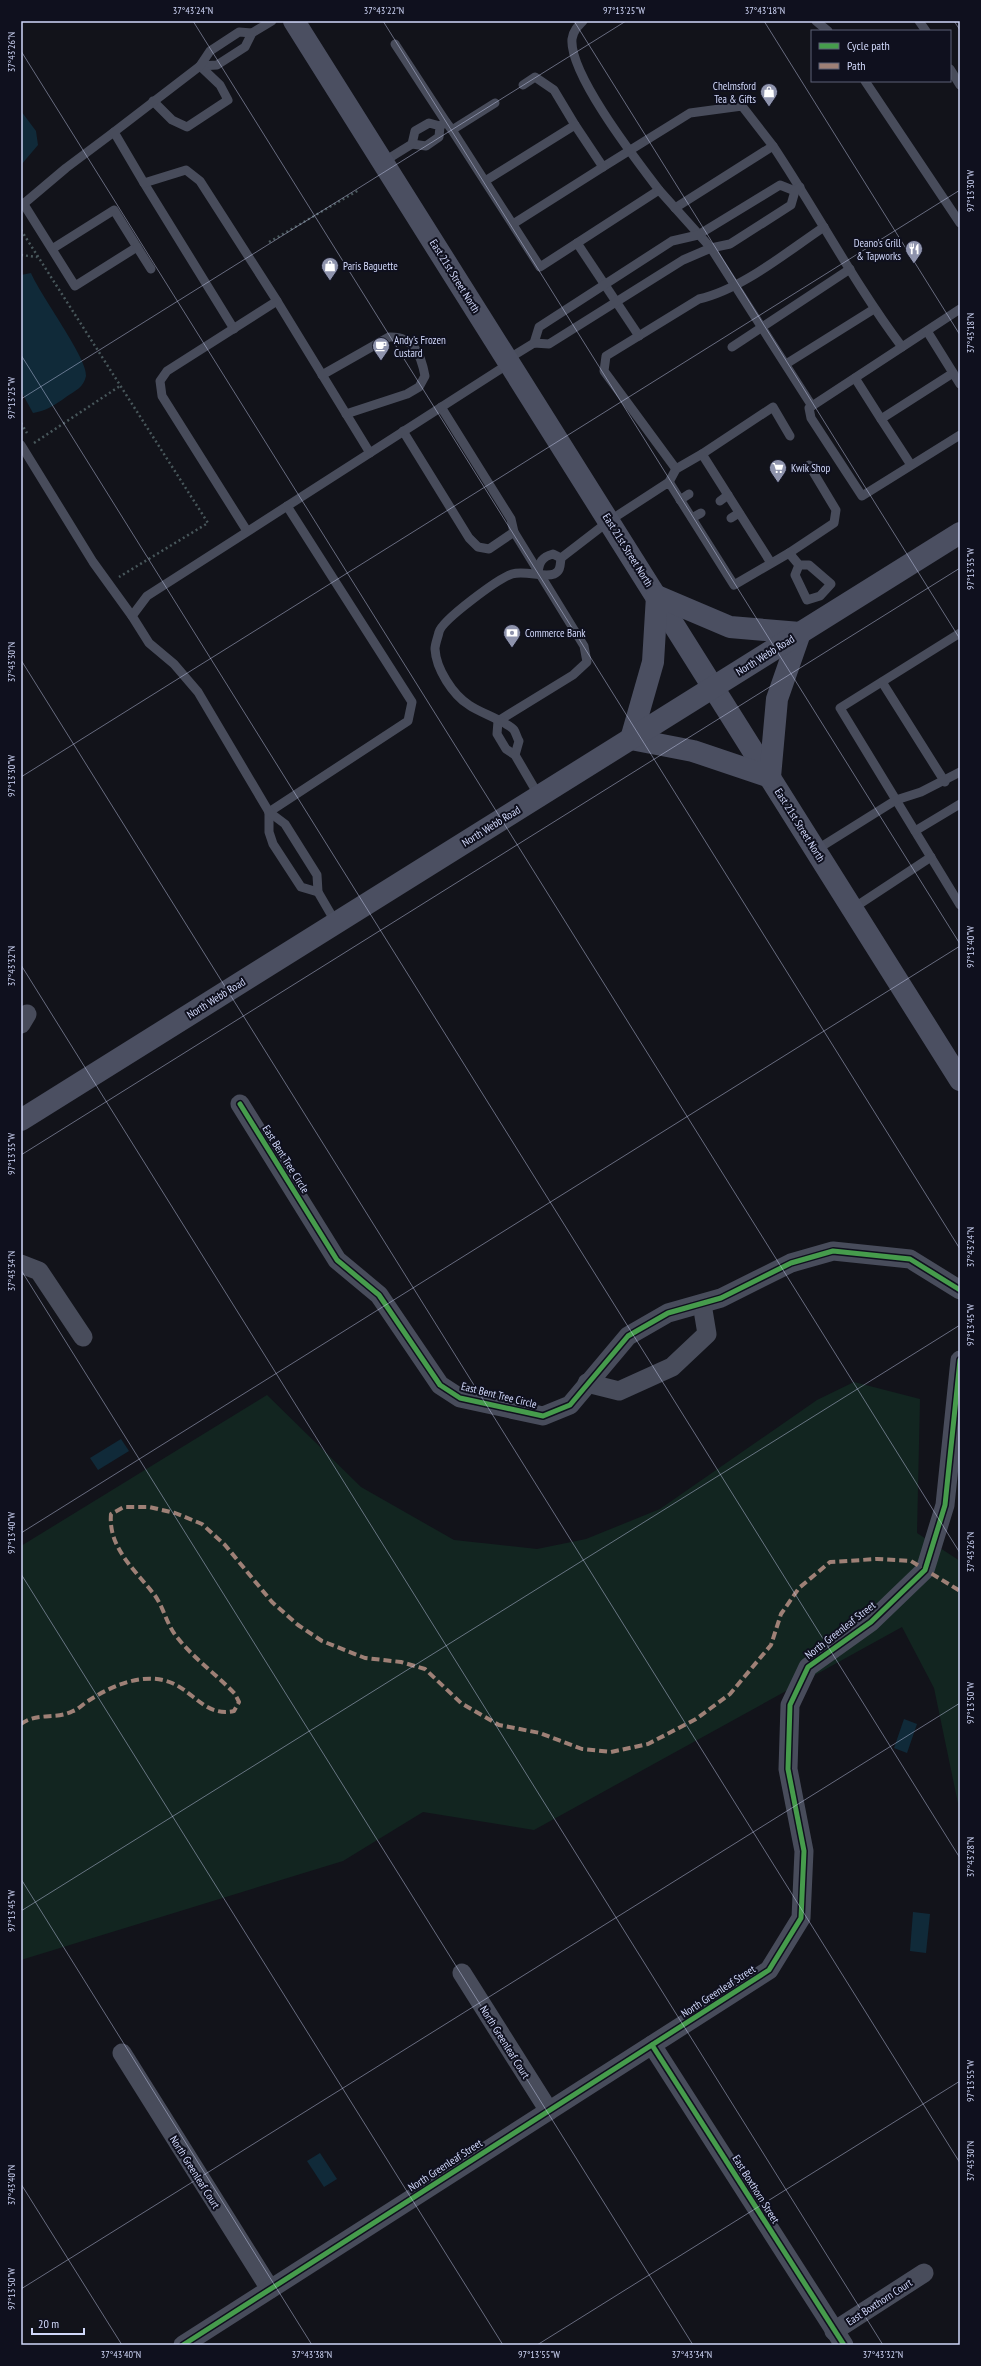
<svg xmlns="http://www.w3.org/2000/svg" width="981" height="2366" font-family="'PT Sans Narrow',sans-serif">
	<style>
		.green { fill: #122520 }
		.water { fill: #102a39 }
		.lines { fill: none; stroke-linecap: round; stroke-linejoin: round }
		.path { stroke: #48575b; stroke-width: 2.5; stroke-dasharray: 2 3; stroke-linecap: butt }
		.service { stroke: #484c5b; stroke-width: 9 }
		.minor { stroke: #484c5b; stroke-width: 19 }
		.secondary { stroke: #4b4f61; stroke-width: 22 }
		.quiet { stroke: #9e8076; stroke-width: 4; stroke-dasharray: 8 4; stroke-linecap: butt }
		.cycleway-casing { stroke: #0f101e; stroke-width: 8 }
		.cycleway { stroke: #469c4c; stroke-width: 5 }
		.ticks { fill: none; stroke: #d1d8fa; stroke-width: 1; stroke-opacity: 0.45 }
		.labels { text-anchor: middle; stroke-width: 4; stroke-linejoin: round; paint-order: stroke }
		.poi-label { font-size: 11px; fill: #d1d8fa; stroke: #0f101e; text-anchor: start }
		.street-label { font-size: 11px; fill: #d1d8fa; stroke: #0f101e }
		.neatline { fill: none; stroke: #d1d8fa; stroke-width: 1.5 }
		.ticks-label { font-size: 10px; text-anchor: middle; fill: #d1d8fa }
	</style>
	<rect width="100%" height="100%" fill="#12131a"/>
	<path class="green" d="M 854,1382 L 920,1399 L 917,1533 L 960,1561 L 960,1813 L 934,1688 L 902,1627 L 534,1830 L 423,1812 L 343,1861 L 21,1960 L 21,1546 L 267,1395 L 361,1487 L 454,1540 L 537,1549 L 586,1539 L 660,1509 L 817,1400 Z"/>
	<g class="water">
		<path d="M 21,111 L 36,131 L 38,145 L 21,165 Z"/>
		<path d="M 31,273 C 40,295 88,359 86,376 C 84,387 75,391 66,397 C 55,405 46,411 33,413 L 22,393 L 21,383 L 21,275 Z"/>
		<path d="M 121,1439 L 129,1451 L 98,1470 L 90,1458 Z"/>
		<path d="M 904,1719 L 917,1724 L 907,1753 L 894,1748 Z"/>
		<path d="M 913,1912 L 930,1914 L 926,1953 L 910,1951 Z"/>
		<path d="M 320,2153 L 337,2179 L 324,2187 L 307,2161 Z"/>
	</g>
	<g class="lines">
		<g class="path">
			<path d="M 21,230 L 208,523 L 119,577"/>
			<path d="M 269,242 L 359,190"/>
			<path d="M 21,255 L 37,257"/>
			<path d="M 21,423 L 27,433"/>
			<path d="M 34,443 L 120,386"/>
		</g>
		<g class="service">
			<path d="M 816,21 L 828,31"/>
			<path d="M 919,21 L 926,31"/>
			<path d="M 395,44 L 446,122"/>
			<path d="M 200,66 L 217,65 L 245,47 L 252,33 L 272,21"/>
			<path d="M 950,69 L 960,85"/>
			<path d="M 865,81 L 960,223"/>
			<path d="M 523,85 L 535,77 L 554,90 L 575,125"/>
			<path d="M 153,101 L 172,120 L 187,127 L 228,100 L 220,85 L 200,66"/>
			<path d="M 429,123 L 440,126 L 439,137 L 426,146 L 412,144 L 415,131 Z"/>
			<path d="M 440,126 L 446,122 L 452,130 L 540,267 L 659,190 C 637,161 569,74 572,39 C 573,31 578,26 583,21"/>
			<path d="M 452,130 L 495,103"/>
			<path d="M 773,146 C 817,212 854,283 902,347"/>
			<path d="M 383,162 L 412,144"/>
			<path d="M 485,181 L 575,125 L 603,167 L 690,113 L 742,106 L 773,146 L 675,208"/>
			<path d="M 144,183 L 234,329"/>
			<path d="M 659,190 L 711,248 L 812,406"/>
			<path d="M 23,203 L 75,286 L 137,247 L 114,210 L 52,249"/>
			<path d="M 21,206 L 66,168 L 114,132"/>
			<path d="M 513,224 L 603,167"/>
			<path d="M 577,243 L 639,336"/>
			<path d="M 137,247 L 151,269"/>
			<path d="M 277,301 L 370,453"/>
			<path d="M 960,309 L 809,408 L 811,418 L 862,496 L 960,435"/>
			<path d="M 927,331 L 960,384"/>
			<path d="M 534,343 L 539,327 L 672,241 L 698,235 L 780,185 L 795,191"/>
			<path d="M 732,347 L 850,269"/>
			<path d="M 508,359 L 534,343 L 549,344 L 683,260 L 711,248 L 730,244 L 791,205 L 795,191 L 800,187"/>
			<path d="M 786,364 L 874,309"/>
			<path d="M 322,375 L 389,337 C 414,336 421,355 425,376 L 419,387 L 407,394 L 346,414"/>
			<path d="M 855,378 L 881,419"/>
			<path d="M 441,407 L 511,519 L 514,532 L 584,646 L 587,662 L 573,675 L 498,721"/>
			<path d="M 403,431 L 469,538 L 478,547 L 489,549 L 514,532"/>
			<path d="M 21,445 L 93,562 L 132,616"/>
			<path d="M 702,454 L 773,407 L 790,436"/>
			<path d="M 911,465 L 881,419 L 953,373"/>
			<path d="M 676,469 L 604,371 L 606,356 L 699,299 C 741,290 788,251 824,227"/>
			<path d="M 669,482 L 676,469 L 702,454 L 771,563"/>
			<path d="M 680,500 L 689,494"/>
			<path d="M 720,501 L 728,495"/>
			<path d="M 692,518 L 701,513"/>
			<path d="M 731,518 L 739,513"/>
			<path d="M 247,531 L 162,396 L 160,381 L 167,371 L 277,301 L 200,181 L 186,170 L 144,183 L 114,132 L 200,66 L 210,51 L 239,32 L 252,33"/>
			<path d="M 789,553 L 834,523 L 836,510 L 809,465"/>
			<path d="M 561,558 L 609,521 L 669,482 L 734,585 L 789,553 L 799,565 L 809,565 L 831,584 L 820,596 L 807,600 L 795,575 L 799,565"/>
			<path d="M 538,573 C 539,562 542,557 553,554 L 561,558"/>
			<path d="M 960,633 L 840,708 L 960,905"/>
			<path d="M 882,682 L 945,782"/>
			<path d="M 498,721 L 497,734 L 506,749 L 515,755 L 539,796"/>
			<path d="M 515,755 L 519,741 C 517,738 516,733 514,730 C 508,722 478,712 469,705 C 453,695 436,669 435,649 C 435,644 438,637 439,632 C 442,620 499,578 512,574 C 525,570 544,578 554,574 C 561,571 560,565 561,558"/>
			<path d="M 269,812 L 408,721 L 412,702 L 287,506"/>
			<path d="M 269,812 L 269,832 L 273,844 L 301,887 L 318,892"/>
			<path d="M 915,831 L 960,804"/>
			<path d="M 816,850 L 896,800 L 921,792 L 960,772"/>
			<path d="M 852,909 L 931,857"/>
			<path d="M 336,923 L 318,892 L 317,875 L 285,824 L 269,812 L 198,692 L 174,664 L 149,643 L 132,616 L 147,596 L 510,363"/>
		</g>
		<g class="minor">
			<path d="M 21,1024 L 27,1014"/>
			<path d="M 240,1104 L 337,1260 L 379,1295 L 440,1385 L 460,1398 L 543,1416 L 570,1405 L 628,1336 L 668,1313 L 721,1298 L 791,1263 L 833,1251 L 910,1259 L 960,1290"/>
			<path d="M 21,1264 L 39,1271 L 83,1337"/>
			<path d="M 587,1383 L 619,1391 L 672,1367 L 707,1334 L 702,1304"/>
			<path d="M 462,1973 L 549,2111"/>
			<path d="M 652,2045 L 844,2345"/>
			<path d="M 122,2053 L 270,2289"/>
			<path d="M 834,2331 L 924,2273"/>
			<path d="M 183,2345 L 769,1970 L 801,1918 L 804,1851 L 788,1769 L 790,1705 L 808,1667 L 871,1622 L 925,1570 L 945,1505 L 960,1360"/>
		</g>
		<g class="secondary">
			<path d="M 294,21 L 960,1080"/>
			<path d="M 657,596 L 730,627 L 800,633 L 777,699 L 770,777 L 693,751 L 631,739 L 653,662 Z"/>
			<path d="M 21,1120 L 960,533"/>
		</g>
		<path class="quiet" d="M 21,1724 C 37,1712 56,1720 73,1711 C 79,1709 83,1704 88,1701 C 111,1686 144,1671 172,1683 C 195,1693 206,1717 234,1711 L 239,1702 L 235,1694 C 216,1674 193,1658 176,1636 C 166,1623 163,1605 153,1593 C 134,1569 108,1547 111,1514 L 124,1507 L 149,1507 L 175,1513 L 202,1524 L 225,1545 L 272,1602 L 298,1625 L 322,1641 L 365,1658 L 401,1662 L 425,1669 L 461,1703 L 499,1725 L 540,1733 L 582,1749 L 611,1752 L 648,1744 L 696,1719 L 730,1694 L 771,1645 L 781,1614 L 799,1588 L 830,1562 L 877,1559 L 911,1561 L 960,1591"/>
		<defs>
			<g id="cycleway">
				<path d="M 240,1104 L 337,1260 L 379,1295 L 440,1385 L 460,1398 L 543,1416 L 570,1405 L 628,1336 L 668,1313 L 721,1298 L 791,1263 L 833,1251 L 910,1259 L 960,1290"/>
				<path d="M 652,2045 L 844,2345"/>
				<path d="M 183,2345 L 769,1970 L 801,1918 L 804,1851 L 788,1769 L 790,1705 L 808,1667 L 871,1622 L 925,1570 L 945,1505 L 960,1360"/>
			</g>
		</defs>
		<use href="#cycleway" class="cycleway-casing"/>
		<use href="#cycleway" class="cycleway"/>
	</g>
	<path class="ticks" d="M 193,21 L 960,1249M 383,21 L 960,944M 574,21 L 960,639M 764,21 L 960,335M 954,21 L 960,30M 21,51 L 960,1553M 21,355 L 960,1858M 21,399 L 626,21M 21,660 L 960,2163M 21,777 L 960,190M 21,965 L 883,2345M 21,1155 L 960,568M 21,1270 L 693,2345M 21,1533 L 960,946M 21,1574 L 503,2345M 21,1879 L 312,2345M 21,1911 L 960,1325M 21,2184 L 122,2345M 21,2289 L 960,1703M 537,2345 L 960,2081"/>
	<defs>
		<symbol id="shop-pin" viewBox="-11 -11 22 30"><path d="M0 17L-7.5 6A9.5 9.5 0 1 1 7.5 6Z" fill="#8e93ac" stroke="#0f101e"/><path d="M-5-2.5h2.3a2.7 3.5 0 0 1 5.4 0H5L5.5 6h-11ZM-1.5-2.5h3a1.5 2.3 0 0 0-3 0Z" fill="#fff"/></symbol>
		<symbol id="restaurant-pin" viewBox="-11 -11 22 30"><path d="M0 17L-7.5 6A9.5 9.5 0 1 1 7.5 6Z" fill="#8e93ac" stroke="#0f101e"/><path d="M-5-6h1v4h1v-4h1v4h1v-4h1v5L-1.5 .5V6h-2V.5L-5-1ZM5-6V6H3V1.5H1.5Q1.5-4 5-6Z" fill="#fff"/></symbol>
		<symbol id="cafe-pin" viewBox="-11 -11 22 30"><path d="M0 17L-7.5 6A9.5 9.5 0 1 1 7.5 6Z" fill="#8e93ac" stroke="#0f101e"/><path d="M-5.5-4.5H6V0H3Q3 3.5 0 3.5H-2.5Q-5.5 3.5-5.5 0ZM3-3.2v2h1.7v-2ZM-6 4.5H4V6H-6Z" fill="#fff"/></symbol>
		<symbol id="supermarket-pin" viewBox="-11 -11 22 30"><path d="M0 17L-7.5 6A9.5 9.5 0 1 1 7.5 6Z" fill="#8e93ac" stroke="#0f101e"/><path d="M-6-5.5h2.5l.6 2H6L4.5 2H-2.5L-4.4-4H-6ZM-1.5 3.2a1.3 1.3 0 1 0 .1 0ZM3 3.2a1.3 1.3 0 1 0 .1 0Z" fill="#fff"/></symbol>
		<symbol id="bank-pin" viewBox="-11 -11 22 30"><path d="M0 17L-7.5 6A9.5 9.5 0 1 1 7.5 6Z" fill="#8e93ac" stroke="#0f101e"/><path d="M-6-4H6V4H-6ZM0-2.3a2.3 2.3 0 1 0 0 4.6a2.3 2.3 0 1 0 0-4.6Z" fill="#fff"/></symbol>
	</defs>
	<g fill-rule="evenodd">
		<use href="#shop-pin" x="759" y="82" width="20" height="27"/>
		<use href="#restaurant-pin" x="904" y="239" width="20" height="27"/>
		<use href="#shop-pin" x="320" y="256" width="20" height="27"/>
		<use href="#cafe-pin" x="371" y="336" width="20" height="27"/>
		<use href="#supermarket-pin" x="768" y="458" width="20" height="27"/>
		<use href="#bank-pin" x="502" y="623" width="20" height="27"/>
	</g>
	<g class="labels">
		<g class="poi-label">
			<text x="756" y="90" text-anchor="end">Chelmsford<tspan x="756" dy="13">Tea &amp; Gifts</tspan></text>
			<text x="901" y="247" text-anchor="end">Deano's Grill<tspan x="901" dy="13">&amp; Tapworks</tspan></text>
			<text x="343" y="270">Paris Baguette</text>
			<text x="394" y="344">Andy's Frozen<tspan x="394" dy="13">Custard</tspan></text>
			<text x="791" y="472">Kwik Shop</text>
			<text x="525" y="637">Commerce Bank</text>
		</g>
		<g class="street-label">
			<text transform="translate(455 276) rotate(58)" y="4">East 21st Street North</text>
			<text transform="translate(628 550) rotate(58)" y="4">East 21st Street North</text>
			<text transform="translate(765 655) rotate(-32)" y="4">North Webb Road</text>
			<text transform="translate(800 825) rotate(58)" y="4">East 21st Street North</text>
			<text transform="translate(491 826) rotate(-32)" y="4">North Webb Road</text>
			<text transform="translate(216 998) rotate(-32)" y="4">North Webb Road</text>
			<text transform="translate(286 1159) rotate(58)" y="4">East Bent Tree Circle</text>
			<text transform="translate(499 1395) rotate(14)" y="4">East Bent Tree Circle</text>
			<text transform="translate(840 1630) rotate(-38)" y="4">North Greenleaf Street</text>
			<text transform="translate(718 1991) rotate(-33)" y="4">North Greenleaf Street</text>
			<text transform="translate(505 2042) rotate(58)" y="4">North Greenleaf Court</text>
			<text transform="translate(445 2165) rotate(-33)" y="4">North Greenleaf Street</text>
			<text transform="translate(195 2172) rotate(58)" y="4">North Greenleaf Court</text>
			<text transform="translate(756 2189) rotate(58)" y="4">East Boxthorn Street</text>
			<text transform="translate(879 2302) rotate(-33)" y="4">East Boxthorn Court</text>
		</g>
	</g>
	<rect width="981" height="2366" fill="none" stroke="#0f101e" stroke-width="44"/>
	<rect x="811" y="30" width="140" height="52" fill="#0f101e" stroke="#5d6076"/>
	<rect x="819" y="43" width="20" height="6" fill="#469c4c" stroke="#5d6076"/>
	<text x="847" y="50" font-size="12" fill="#d1d8fa">Cycle path</text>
	<rect x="819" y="63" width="20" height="6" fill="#9e8076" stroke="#5d6076"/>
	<text x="847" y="70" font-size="12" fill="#d1d8fa">Path</text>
	<path d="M32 2328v6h52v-6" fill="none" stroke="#d1d8fa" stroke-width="2"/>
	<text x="38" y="2328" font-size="12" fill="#d1d8fa" stroke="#0f101e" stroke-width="3" paint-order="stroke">20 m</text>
	<rect x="22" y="22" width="937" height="2322" class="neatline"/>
	<g class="ticks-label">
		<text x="193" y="14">37°43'24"N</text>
		<text x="384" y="14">37°43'22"N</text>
		<text x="624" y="14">97°13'25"W</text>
		<text x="765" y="14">37°43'18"N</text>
		<text transform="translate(11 52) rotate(-90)" y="4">37°43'26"N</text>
		<text transform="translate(970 191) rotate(-90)" y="4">97°13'30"W</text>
		<text transform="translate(970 333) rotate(-90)" y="4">37°43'18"N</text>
		<text transform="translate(11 398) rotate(-90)" y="4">97°13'25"W</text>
		<text transform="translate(970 569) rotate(-90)" y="4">97°13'35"W</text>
		<text transform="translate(11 662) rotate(-90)" y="4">37°43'30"N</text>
		<text transform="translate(11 776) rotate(-90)" y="4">97°13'30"W</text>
		<text transform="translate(970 947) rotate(-90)" y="4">97°13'40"W</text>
		<text transform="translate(11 966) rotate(-90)" y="4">37°43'32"N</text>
		<text transform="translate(11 1154) rotate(-90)" y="4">97°13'35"W</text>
		<text transform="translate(970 1247) rotate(-90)" y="4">37°43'24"N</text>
		<text transform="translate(11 1271) rotate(-90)" y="4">37°43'34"N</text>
		<text transform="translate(970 1325) rotate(-90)" y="4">97°13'45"W</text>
		<text transform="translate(11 1533) rotate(-90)" y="4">97°13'40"W</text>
		<text transform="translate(970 1552) rotate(-90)" y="4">37°43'26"N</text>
		<text transform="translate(970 1703) rotate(-90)" y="4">97°13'50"W</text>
		<text transform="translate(970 1857) rotate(-90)" y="4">37°43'28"N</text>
		<text transform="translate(11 1911) rotate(-90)" y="4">97°13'45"W</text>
		<text transform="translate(970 2081) rotate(-90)" y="4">97°13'55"W</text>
		<text transform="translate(970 2161) rotate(-90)" y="4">37°43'30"N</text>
		<text transform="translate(11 2185) rotate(-90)" y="4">37°43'40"N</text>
		<text transform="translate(11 2289) rotate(-90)" y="4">97°13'50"W</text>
		<text x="121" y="2358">37°43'40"N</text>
		<text x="312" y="2358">37°43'38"N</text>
		<text x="539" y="2358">97°13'55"W</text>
		<text x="692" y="2358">37°43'34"N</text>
		<text x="883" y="2358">37°43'32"N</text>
	</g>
</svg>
